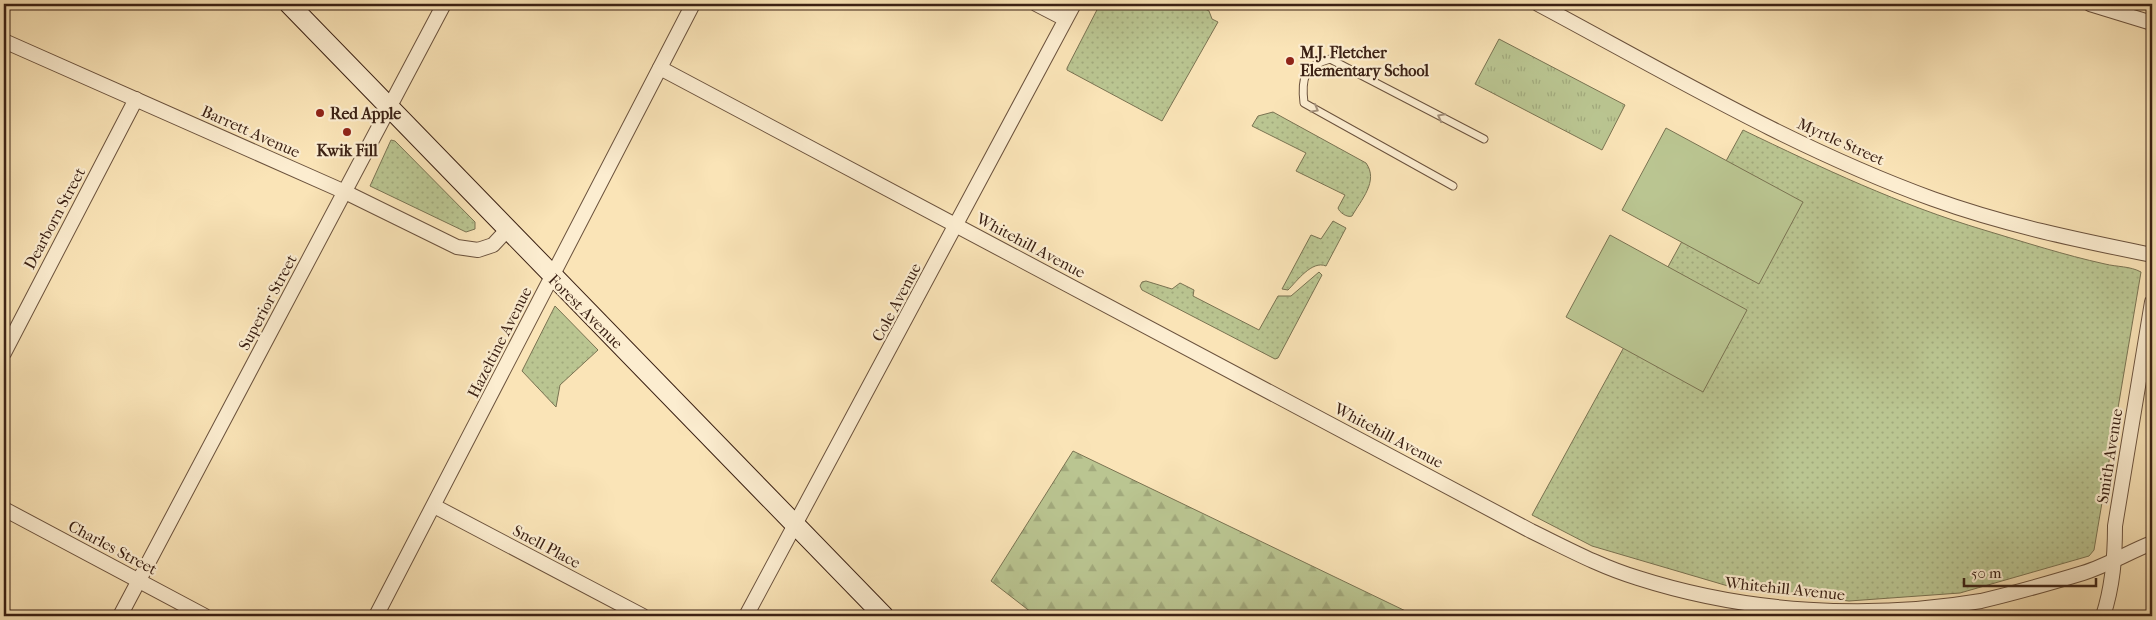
<svg xmlns="http://www.w3.org/2000/svg" width="2156" height="620" font-family="'IM FELL French Canon',serif">
	<style>
		.grass { fill: url(#grass-dots); stroke: #7a7352 }
		.forest { fill: url(#forest-firs); stroke: #7a7352 }
		.park { fill: url(#park-tufts); stroke: #7a7352 }
		.pitch { fill: #bac591; stroke: #7a7352 }
		.lines { fill: none; stroke-linecap: round; stroke-linejoin: round }
		.lane-casing { stroke: #6b523d; stroke-width: 9 }
		.street-casing { stroke: #6b523d; stroke-width: 16 }
		.secondary-casing { stroke: #3b2114; stroke-width: 21 }
		.lane { stroke: #fcedd0; stroke-width: 7 }
		.street { stroke: #fcedd0; stroke-width: 14 }
		.secondary { stroke: #fcedd0; stroke-width: 19 }
		.oneway { stroke: #a5917b }
		.poi-dot { fill: #8f2418; stroke: #fcedd0; stroke-width: 2 }
		.labels { text-anchor: middle; stroke-width: 4.5; stroke-linejoin: round; paint-order: stroke }
		.poi-label { font-size: 16px; font-weight: bold; fill: #3b2114; stroke: #fcedd0; text-anchor: start }
		.street-label { font-size: 16px; fill: #3b2114; stroke: #fcedd0 }
	</style>
	<defs>
		<pattern id="grass-dots" width="8" height="8" patternUnits="userSpaceOnUse" patternTransform="scale(1.25)"><rect width="8" height="8" fill="#bac591"/><path d="M2 2h.1M6 6h.1" fill="none" stroke="#a1a97c" stroke-width="1.8" stroke-linecap="round"/></pattern>
		<pattern id="forest-firs" width="22" height="20" patternUnits="userSpaceOnUse" patternTransform="scale(1.25)"><rect width="22" height="20" fill="#bac591"/><path d="M5 1l3.5 6h-7zM16 11l3.5 6h-7z" fill="#a1a97c"/></pattern>
		<pattern id="park-tufts" width="24" height="20" patternUnits="userSpaceOnUse" patternTransform="scale(1.25)"><rect width="24" height="20" fill="#bac591"/><path d="M3 7l-1-3M5 7V3M7 7l1-3M15 17l-1-3M17 17v-4M19 17l1-3" fill="none" stroke="#a1a97c"/></pattern>
	</defs>
	<rect width="100%" height="100%" fill="#fae4b7"/>
	<filter id="stains"><feTurbulence type="fractalNoise" baseFrequency=".004" numOctaves="4"/><feColorMatrix values="0 0 0 0 .2 0 0 0 0 .09 0 0 0 0 .02 0 0 0 .5 -.17"/></filter>
	<radialGradient id="worn" r=".72"><stop offset=".6" stop-color="#630" stop-opacity="0"/><stop offset="1" stop-color="#630" stop-opacity=".3"/></radialGradient>
	<g class="grass">
		<path d="M 1100,4 L 1196,4 L 1209,11 L 1212,19 L 1218,22 L 1162,121 L 1067,70 L 1067,68 Z"/>
		<path d="M 1273,112 L 1366,163 C 1379,181 1361,200 1352,216 C 1347,218 1339,212 1338,208 L 1345,195 L 1296,171 L 1306,153 L 1252,126 L 1258,116 Z"/>
		<path d="M 1743,130 C 1822,168 1900,205 1984,230 C 2024,242 2064,255 2105,264 C 2117,267 2130,266 2141,272 L 2094,550 L 2089,556 L 1960,593 L 1849,601 L 1728,586 L 1592,546 L 1532,515 Z"/>
		<path d="M 391,140 L 395,141 L 475,222 L 475,229 L 466,232 L 370,186 Z"/>
		<path d="M 1333,221 L 1346,228 L 1326,266 C 1312,260 1297,281 1288,290 L 1282,289 L 1311,235 L 1321,239 Z"/>
		<path d="M 1319,272 L 1322,275 L 1278,358 L 1275,359 L 1142,290 L 1140,286 L 1142,282 L 1146,281 L 1172,289 L 1180,283 L 1194,290 L 1193,296 L 1259,330 L 1278,296 L 1291,296 Z"/>
		<path d="M 555,306 L 598,350 L 560,385 L 556,407 L 522,371 Z"/>
	</g>
	<path class="forest" d="M 1073,451 L 1416,616 L 1036,616 L 991,581 Z"/>
	<path class="park" d="M 1499,39 L 1625,105 L 1602,150 L 1475,84 Z"/>
	<g class="pitch">
		<path d="M 1666,128 L 1803,202 L 1759,284 L 1622,210 Z"/>
		<path d="M 1610,235 L 1747,310 L 1703,392 L 1566,317 Z"/>
	</g>
	<g class="lines">
		<defs>
			<path id="lane" d="M 1453,186 L 1304,103 C 1301,78 1304,66 1330,59 L 1484,139"/>
			<g id="street">
				<path d="M 1036,4 L 1065,19"/>
				<path d="M 1538,4 C 1667,73 1795,149 1933,199 C 2005,225 2078,240 2152,255"/>
				<path d="M 2090,4 L 2152,23"/>
				<path d="M 4,41 L 345,192 L 457,247 L 478,250 L 493,245 L 507,230"/>
				<path d="M 660,68 L 1531,531 C 1566,548 1601,567 1638,578 C 1747,613 1869,620 1981,601 C 2015,593 2050,583 2083,573 C 2108,565 2129,552 2152,543"/>
				<path d="M 4,353 L 136,99"/>
				<path d="M 434,506 L 643,616"/>
				<path d="M 4,509 L 205,616"/>
				<path d="M 120,616 L 444,4"/>
				<path d="M 376,616 L 693,4"/>
				<path d="M 746,616 L 1074,4"/>
				<path d="M 2103,616 C 2113,586 2115,557 2115,526 L 2152,302"/>
			</g>
			<path id="secondary" d="M 289,4 L 884,616"/>
		</defs>
		<use href="#lane" class="lane-casing"/>
		<use href="#street" class="street-casing"/>
		<use href="#secondary" class="secondary-casing"/>
		<use href="#lane" class="lane"/>
		<use href="#street" class="street"/>
		<use href="#secondary" class="secondary"/>
	</g>
	<defs><path id="oneway-chevron" d="M-2-3.5L2.5 0L-2 3.5" fill="none" stroke-width="1.6" stroke-linecap="round" stroke-linejoin="round" transform="scale(1.25)"/></defs>
	<g class="oneway">
		<use href="#oneway-chevron" transform="translate(1315 109) rotate(29)"/>
		<use href="#oneway-chevron" transform="translate(1441 117) rotate(-152)"/>
	</g>
	<g class="poi-dot">
		<circle cx="1290" cy="61" r="5"/>
		<circle cx="320" cy="113" r="5"/>
		<circle cx="347" cy="132" r="5"/>
	</g>
	<g class="labels">
		<g class="poi-label">
			<text x="1300" y="58">M.J. Fletcher<tspan x="1300" dy="18">Elementary School</tspan></text>
			<text x="330" y="119">Red Apple</text>
			<text x="347" y="156" text-anchor="middle">Kwik Fill</text>
		</g>
		<g class="street-label">
			<text transform="translate(251 131) rotate(24)" y="6">Barrett Avenue</text>
			<text transform="translate(1841 141) rotate(24)" y="6">Myrtle Street</text>
			<text transform="translate(54 218) rotate(-62)" y="6">Dearborn Street</text>
			<text transform="translate(1031 245) rotate(28)" y="6">Whitehill Avenue</text>
			<text transform="translate(267 302) rotate(-62)" y="6">Superior Street</text>
			<text transform="translate(896 302) rotate(-62)" y="6">Cole Avenue</text>
			<text transform="translate(586 311) rotate(45)" y="6">Forest Avenue</text>
			<text transform="translate(499 342) rotate(-63)" y="6">Hazeltine Avenue</text>
			<text transform="translate(1389 435) rotate(28)" y="6">Whitehill Avenue</text>
			<text transform="translate(2109 456) rotate(-81)" y="6">Smith Avenue</text>
			<text transform="translate(547 546) rotate(28)" y="6">Snell Place</text>
			<text transform="translate(113 547) rotate(28)" y="6">Charles Street</text>
			<text transform="translate(1785 588) rotate(6)" y="6">Whitehill Avenue</text>
		</g>
	</g>
	<rect width="2156" height="620" fill="none" stroke="#fae4b7" stroke-width="20"/>
	<rect x="5" y="5" width="2146" height="610" fill="none" stroke="#3b2114" stroke-width="2.5"/>
	<rect x="10" y="10" width="2136" height="600" fill="none" stroke="#3b2114"/>
	<path d="M1964 578v8h132v-8" fill="none" stroke="#3b2114" stroke-width="2.5"/>
	<text x="1971" y="578" font-size="15" fill="#3b2114" stroke="#fcedd0" stroke-width="4" paint-order="stroke">50 m</text>
	<rect width="100%" height="100%" filter="url(#stains)"/>
	<rect width="100%" height="100%" fill="url(#worn)"/>
</svg>
